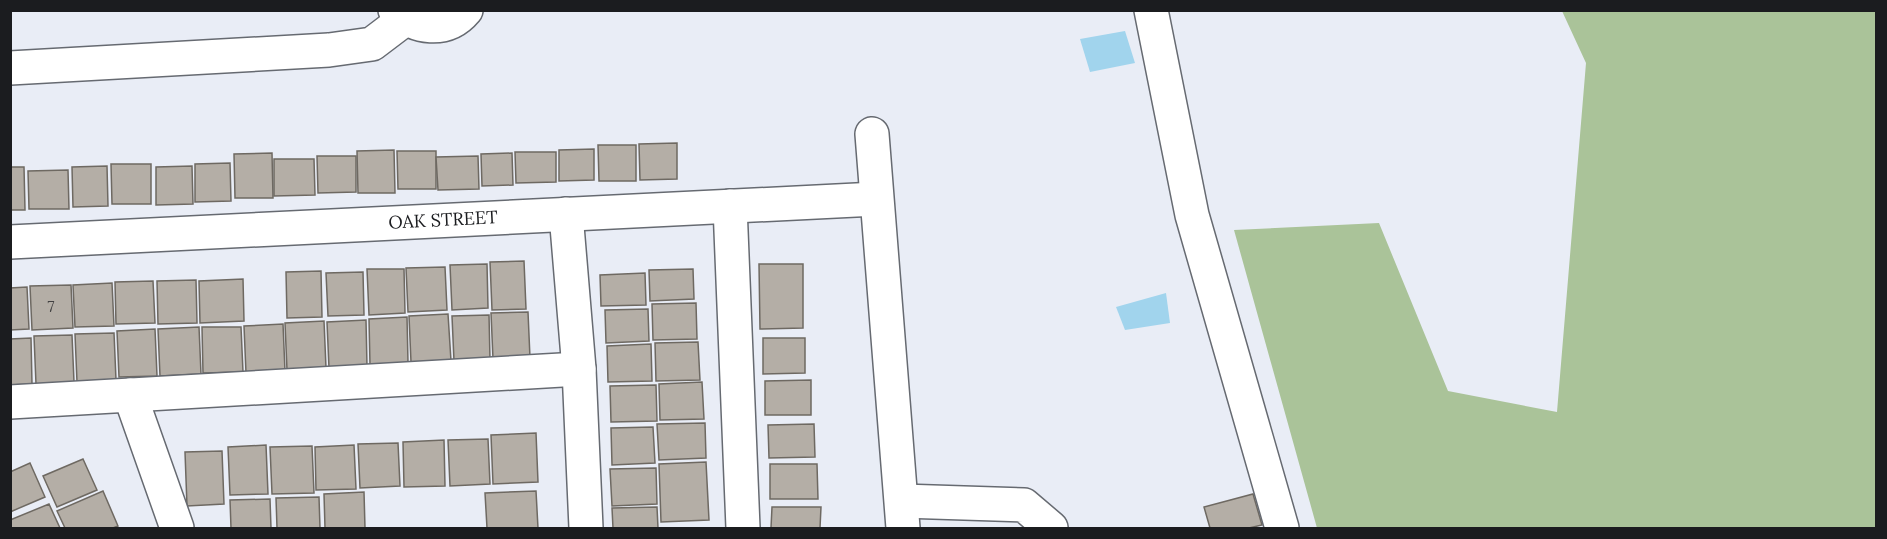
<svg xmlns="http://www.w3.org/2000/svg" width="1887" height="539" font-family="Lora,serif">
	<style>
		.forest { fill: #aac399 }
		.water { fill: #a1d4ed }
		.building { fill: #b4aea6; stroke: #6e6962; stroke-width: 1.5 }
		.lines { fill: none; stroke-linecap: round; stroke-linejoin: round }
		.street-casing { stroke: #666a71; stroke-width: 36 }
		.street { stroke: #fff; stroke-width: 33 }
		.labels { text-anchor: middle; stroke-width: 4.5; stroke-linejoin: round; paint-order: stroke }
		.number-label { font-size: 15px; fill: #414041 }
		.street-label { font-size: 18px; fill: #1b1c1f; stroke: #fff }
	</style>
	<rect width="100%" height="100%" fill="#e9edf6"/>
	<path class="forest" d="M 1562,11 L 1876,11 L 1876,528 L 1317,528 L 1234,230 L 1379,223 L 1448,391 L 1557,412 L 1586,63 Z"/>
	<g class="water">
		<path d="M 1125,31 L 1135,63 L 1090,72 L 1080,39 Z"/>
		<path d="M 1166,293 L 1170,323 L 1125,330 L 1116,307 Z"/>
	</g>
	<g class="building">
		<path d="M 677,143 L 677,179 L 640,180 L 639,144 Z"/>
		<path d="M 598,145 L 636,145 L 636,181 L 599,181 Z"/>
		<path d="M 594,149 L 594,180 L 559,181 L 559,150 Z"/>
		<path d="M 394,150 L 395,193 L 358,193 L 357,151 Z"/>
		<path d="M 397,151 L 436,151 L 436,189 L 398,189 Z"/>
		<path d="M 515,152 L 556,152 L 556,182 L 516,183 Z"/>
		<path d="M 272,153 L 273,198 L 235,198 L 234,154 Z"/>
		<path d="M 512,153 L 513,185 L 482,186 L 481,154 Z"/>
		<path d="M 317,156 L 356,156 L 356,192 L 318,193 Z"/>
		<path d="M 478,156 L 479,189 L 438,190 L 436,157 Z"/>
		<path d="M 274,159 L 314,159 L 315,195 L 274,196 Z"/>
		<path d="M 230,163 L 231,201 L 195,202 L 195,164 Z"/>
		<path d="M 111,164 L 151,164 L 151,204 L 112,204 Z"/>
		<path d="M 107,166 L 108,206 L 73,207 L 72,167 Z"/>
		<path d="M 192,166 L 193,204 L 156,205 L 156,167 Z"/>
		<path d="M 10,167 L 24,167 L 25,210 L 10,210 Z"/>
		<path d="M 68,170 L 69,209 L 29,209 L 28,171 Z"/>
		<path d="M 524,261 L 526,309 L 492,310 L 490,262 Z"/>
		<path d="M 487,264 L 488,308 L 452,310 L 450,265 Z"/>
		<path d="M 759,264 L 803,264 L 803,328 L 760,329 Z"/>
		<path d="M 445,267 L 447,310 L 408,312 L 406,268 Z"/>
		<path d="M 367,269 L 404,269 L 405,313 L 369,315 Z"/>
		<path d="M 693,269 L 694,299 L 650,301 L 649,270 Z"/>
		<path d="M 321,271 L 322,317 L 287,318 L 286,272 Z"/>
		<path d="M 363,272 L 364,315 L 328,316 L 326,273 Z"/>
		<path d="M 645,273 L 646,305 L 601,306 L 600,275 Z"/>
		<path d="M 243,279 L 244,321 L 200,323 L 199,281 Z"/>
		<path d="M 196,280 L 197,323 L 158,324 L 157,281 Z"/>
		<path d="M 153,281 L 155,323 L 116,324 L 115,282 Z"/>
		<path d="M 112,283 L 114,326 L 75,327 L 73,285 Z"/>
		<path d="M 71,285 L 73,328 L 32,330 L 30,286 Z"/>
		<path d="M 27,287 L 29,329 L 10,330 L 10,288 Z"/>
		<path d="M 696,303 L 697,339 L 653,340 L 652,304 Z"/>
		<path d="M 648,309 L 649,341 L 606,343 L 605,310 Z"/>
		<path d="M 528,312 L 530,358 L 493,359 L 491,313 Z"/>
		<path d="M 448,314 L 451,361 L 411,362 L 409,316 Z"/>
		<path d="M 489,315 L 490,360 L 454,361 L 452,316 Z"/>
		<path d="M 407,317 L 408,363 L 370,365 L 369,319 Z"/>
		<path d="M 366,320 L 367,367 L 329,368 L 327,322 Z"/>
		<path d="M 324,321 L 326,368 L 287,370 L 285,323 Z"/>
		<path d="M 283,324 L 285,371 L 246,373 L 244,326 Z"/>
		<path d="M 199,327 L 201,374 L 160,376 L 158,329 Z"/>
		<path d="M 202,327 L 241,327 L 243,372 L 203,373 Z"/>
		<path d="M 155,329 L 157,376 L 119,377 L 117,331 Z"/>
		<path d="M 114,333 L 116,380 L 77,382 L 75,334 Z"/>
		<path d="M 72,335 L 74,382 L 36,384 L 34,336 Z"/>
		<path d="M 31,338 L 32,384 L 10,385 L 10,339 Z"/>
		<path d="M 763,338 L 805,338 L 805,373 L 763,374 Z"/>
		<path d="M 698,342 L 700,380 L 656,381 L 655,343 Z"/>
		<path d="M 651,344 L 652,381 L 608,382 L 607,346 Z"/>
		<path d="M 811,380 L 811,415 L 765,415 L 765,381 Z"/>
		<path d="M 702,382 L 704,419 L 660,420 L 659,384 Z"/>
		<path d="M 656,385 L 657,421 L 611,422 L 610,386 Z"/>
		<path d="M 705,423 L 706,458 L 659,460 L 657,424 Z"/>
		<path d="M 814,424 L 815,457 L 769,458 L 768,425 Z"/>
		<path d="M 653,427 L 655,463 L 612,465 L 611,428 Z"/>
		<path d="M 536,433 L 538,482 L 493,484 L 491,435 Z"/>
		<path d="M 488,439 L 490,484 L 450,486 L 448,440 Z"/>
		<path d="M 444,440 L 445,486 L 404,487 L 403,442 Z"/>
		<path d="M 398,443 L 400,486 L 360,488 L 358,444 Z"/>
		<path d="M 266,445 L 268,494 L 230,495 L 228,447 Z"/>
		<path d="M 354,445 L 356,489 L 316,490 L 315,447 Z"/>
		<path d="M 312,446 L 314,493 L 272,494 L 270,447 Z"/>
		<path d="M 222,451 L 224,504 L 187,506 L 185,452 Z"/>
		<path d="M 83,459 L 97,490 L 57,507 L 43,476 Z"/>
		<path d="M 706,462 L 709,520 L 661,522 L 659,464 Z"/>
		<path d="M 30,463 L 45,497 L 10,512 L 10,472 Z"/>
		<path d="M 770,464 L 817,464 L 818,499 L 770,499 Z"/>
		<path d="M 656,468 L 657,504 L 612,506 L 610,469 Z"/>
		<path d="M 103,491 L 118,526 L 113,528 L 65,528 L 57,511 Z"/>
		<path d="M 536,491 L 538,528 L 487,528 L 485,493 Z"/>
		<path d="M 364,492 L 365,528 L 325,528 L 324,494 Z"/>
		<path d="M 1253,494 L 1262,525 L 1249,528 L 1210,528 L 1204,507 Z"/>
		<path d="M 319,497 L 320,528 L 277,528 L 276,498 Z"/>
		<path d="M 270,499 L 271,528 L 231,528 L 230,500 Z"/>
		<path d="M 49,504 L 60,528 L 10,528 L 10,520 Z"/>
		<path d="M 657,507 L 658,528 L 613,528 L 612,508 Z"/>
		<path d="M 772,507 L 821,507 L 820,528 L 771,528 Z"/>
	</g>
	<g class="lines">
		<defs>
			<g id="street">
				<path d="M 395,10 C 415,28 446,34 466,10"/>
				<path d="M 1151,10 L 1192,215 L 1282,528"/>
				<path d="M 10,68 L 329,50 L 372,44 L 405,19"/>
				<path d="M 872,134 L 903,528"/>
				<path d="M 730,206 L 743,528"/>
				<path d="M 566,214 L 579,369 L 586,528"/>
				<path d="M 10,242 L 876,199"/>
				<path d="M 130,395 L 177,528"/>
				<path d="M 10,402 L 579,369"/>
				<path d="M 902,501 L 1024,505 L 1051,528"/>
			</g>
		</defs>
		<use href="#street" class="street-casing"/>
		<use href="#street" class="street"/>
	</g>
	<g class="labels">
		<g class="number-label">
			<text x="51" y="312">7</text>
		</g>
		<g class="street-label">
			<text transform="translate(443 220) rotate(-3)" y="6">OAK STREET</text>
		</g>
	</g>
	<rect width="1887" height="539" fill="none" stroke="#1b1c1f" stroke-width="24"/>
</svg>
